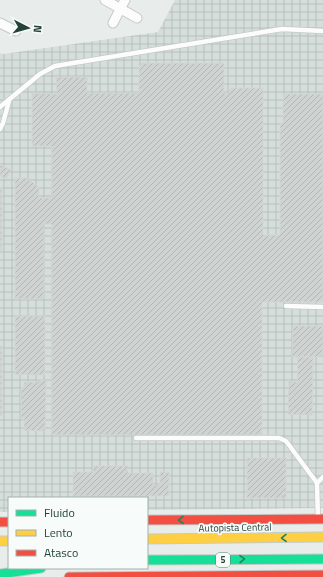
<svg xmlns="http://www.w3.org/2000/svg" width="323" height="577" font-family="'Titillium Web',sans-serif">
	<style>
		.industrial { fill: url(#industrial-grid) }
		.building { fill: url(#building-hatch); stroke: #d1d6d4 }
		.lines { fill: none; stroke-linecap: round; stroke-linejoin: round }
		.lane-casing { stroke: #c5cac8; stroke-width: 6 }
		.street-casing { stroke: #c5cac8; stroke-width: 11 }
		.fast-casing { stroke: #c3cbc8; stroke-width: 11 }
		.slow-casing { stroke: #c3cbc8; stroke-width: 11 }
		.jam-casing { stroke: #c3cbc8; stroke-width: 11 }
		.lane { stroke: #fcfcfc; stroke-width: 4.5 }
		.street { stroke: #fcfcfc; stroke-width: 9 }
		.fast { stroke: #16e098; stroke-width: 9 }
		.slow { stroke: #ffcf43; stroke-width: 9 }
		.jam { stroke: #f24e42; stroke-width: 9 }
		.oneway { stroke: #1e8160 }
		.labels { text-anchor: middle; stroke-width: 3.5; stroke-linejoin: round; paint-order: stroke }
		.shield { fill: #f7fbf9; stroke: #637a73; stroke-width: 1 }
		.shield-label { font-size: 9px; font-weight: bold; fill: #24423a }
		.street-label { font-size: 10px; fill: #24423a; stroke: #f7fbf9 }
	</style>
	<defs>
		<pattern id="industrial-grid" width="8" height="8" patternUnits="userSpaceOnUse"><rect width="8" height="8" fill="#d6dedb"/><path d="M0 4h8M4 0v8" fill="none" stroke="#b8c0bd"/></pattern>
		<pattern id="building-hatch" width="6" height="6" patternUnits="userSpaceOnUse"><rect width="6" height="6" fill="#cfd4d2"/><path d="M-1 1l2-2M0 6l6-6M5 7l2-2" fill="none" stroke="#b2b7b5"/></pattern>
	</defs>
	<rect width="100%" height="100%" fill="#e8edeb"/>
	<path class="industrial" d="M 175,0 L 323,0 L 323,508 L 147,510 L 147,498 L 9,498 L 9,512 L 0,512 L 0,53 L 3,54 L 158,32 Z"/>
	<g class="building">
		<path d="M 139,63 L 224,63 L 224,93 L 230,93 L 230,88 L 263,88 L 263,235 L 280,235 L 280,124 L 283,124 L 283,94 L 323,94 L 323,302 L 262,302 L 262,435 L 52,435 L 52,224 L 44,224 L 44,299 L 15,299 L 15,178 L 26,178 L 39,187 L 39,198 L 52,198 L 52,146 L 32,146 L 32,93 L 57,94 L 56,77 L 87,77 L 87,93 L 139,93 Z"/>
		<path d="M 0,164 L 11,170 L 6,179 L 0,176 Z"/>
		<rect x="0" y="188" width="2" height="63"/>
		<path d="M 15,316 L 45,316 L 45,375 L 15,374 Z"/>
		<path d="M 293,326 L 323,326 L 323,357 L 292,357 Z"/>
		<rect x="0" y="346" width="2" height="70"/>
		<path d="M 298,357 L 313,357 L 312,415 L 288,414 L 289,381 L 297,382 Z"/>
		<path d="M 38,380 L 46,380 L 45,431 L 24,430 L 24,418 L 21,418 L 21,388 L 24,388 L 24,382 L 38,382 Z"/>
		<rect x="247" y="458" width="39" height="40"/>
		<path d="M 93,466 L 128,466 L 128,473 L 153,473 L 153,485 L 160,485 L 160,472 L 169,472 L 169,496 L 73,496 L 73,472 L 93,472 Z"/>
	</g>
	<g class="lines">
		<defs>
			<g id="lane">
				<path d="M 0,107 L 40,74 L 55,66 L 282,29 L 323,31"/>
				<path d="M 0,129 L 3,123 L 9,101"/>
				<path d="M 286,306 L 323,307"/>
				<path d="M 136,438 L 279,438 L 286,441 L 317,483 L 318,519"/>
				<path d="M 317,483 L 323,477"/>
			</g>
			<g id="street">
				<path d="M 105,0 L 137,18"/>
				<path d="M 0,23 L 16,31"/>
				<path d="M 113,23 L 125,0"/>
			</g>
			<g id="fast">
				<path d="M 147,560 L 323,559"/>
				<path d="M 0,574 L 41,568"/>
			</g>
			<g id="slow">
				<path d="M 147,539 L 323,537"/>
				<path d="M 0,541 L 9,541"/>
			</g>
			<g id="jam">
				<path d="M 147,520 L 323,519"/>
				<path d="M 0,522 L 9,522"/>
				<path d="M 69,577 L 323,575"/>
			</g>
		</defs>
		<use href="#lane" class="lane-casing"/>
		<use href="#street" class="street-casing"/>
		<use href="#fast" class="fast-casing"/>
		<use href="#slow" class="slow-casing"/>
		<use href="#jam" class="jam-casing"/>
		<use href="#lane" class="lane"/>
		<use href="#street" class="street"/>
		<use href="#fast" class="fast"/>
		<use href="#slow" class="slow"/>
		<use href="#jam" class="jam"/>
	</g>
	<defs><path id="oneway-chevron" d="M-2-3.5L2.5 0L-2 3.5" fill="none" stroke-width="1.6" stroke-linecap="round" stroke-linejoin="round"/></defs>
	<g class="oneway">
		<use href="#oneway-chevron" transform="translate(181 520) rotate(179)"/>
		<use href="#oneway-chevron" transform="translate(284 538) rotate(179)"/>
		<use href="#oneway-chevron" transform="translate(242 559) rotate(-1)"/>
	</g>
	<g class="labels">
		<rect class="shield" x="216" y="553" width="14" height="14" rx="3"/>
		<g class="shield-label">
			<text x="223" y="563">5</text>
		</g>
		<g class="street-label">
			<text transform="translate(235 527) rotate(-1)" y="4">Autopista Central</text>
		</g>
	</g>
	<rect x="8" y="497" width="140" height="72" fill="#f7fbf9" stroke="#a3b1ad"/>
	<rect x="16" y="510" width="20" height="6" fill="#16e098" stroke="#a3b1ad"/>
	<text x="44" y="517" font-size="12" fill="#24423a">Fluido</text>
	<rect x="16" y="530" width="20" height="6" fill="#ffcf43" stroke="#a3b1ad"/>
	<text x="44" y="537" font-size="12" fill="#24423a">Lento</text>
	<rect x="16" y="550" width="20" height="6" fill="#f24e42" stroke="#a3b1ad"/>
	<text x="44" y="557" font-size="12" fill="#24423a">Atasco</text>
	<g transform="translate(28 28) rotate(96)" stroke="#f7fbf9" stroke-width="3" paint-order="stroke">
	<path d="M0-3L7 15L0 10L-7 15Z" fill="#24423a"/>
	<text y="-6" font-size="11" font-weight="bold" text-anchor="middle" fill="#24423a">N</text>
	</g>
</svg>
